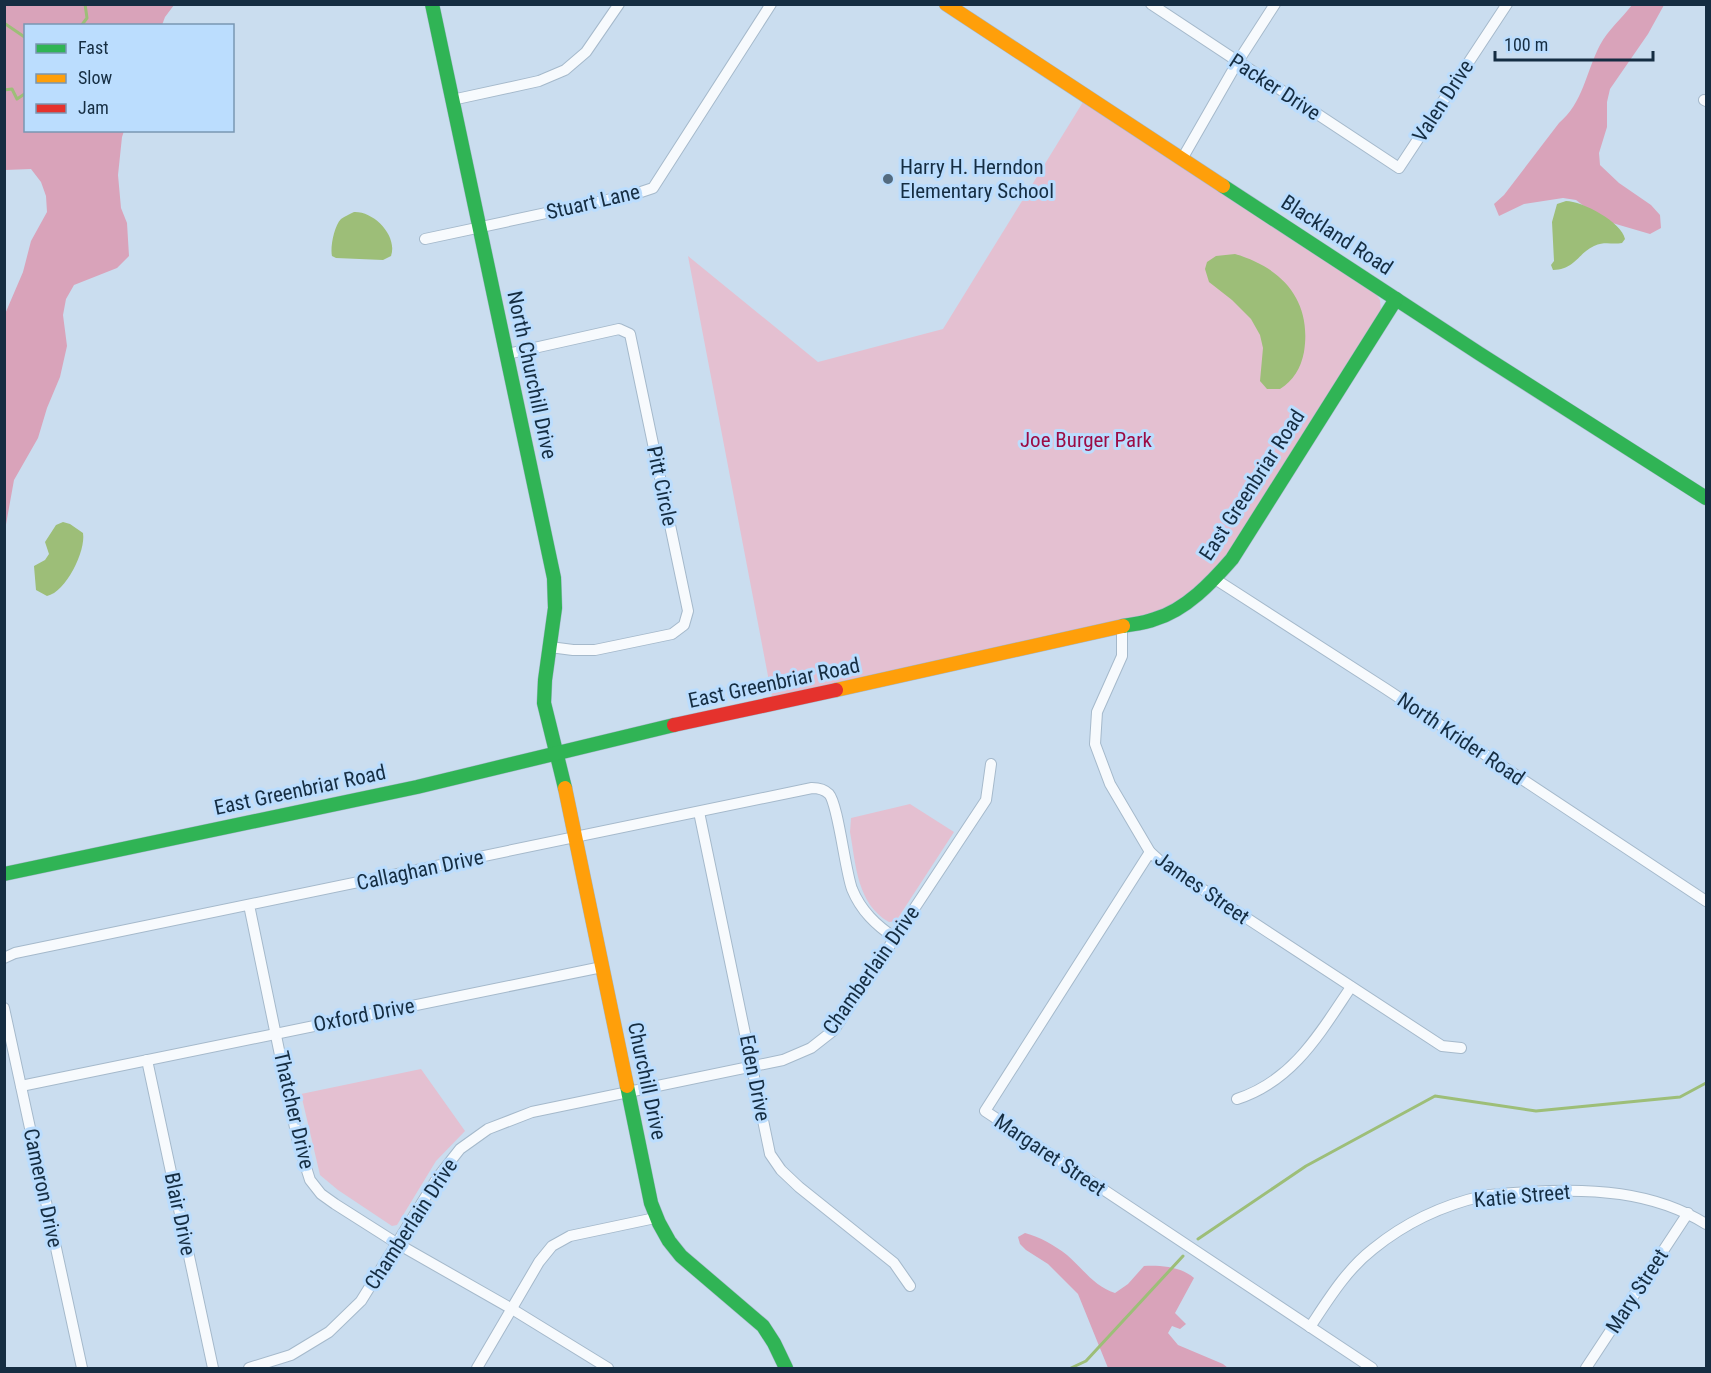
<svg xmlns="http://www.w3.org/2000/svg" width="1711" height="1373" font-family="'Roboto Condensed',sans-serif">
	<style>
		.green { fill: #e4c0d1 }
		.forest { fill: #d9a3ba }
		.water { fill: #9dbe78 }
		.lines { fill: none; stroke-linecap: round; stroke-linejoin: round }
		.stream { stroke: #9dbe78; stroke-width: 3 }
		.street-casing { stroke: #a5b9cb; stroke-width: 12 }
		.fast-casing { stroke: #a5b9cb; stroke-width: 15 }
		.slow-casing { stroke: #a5b9cb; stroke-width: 15 }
		.jam-casing { stroke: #a5b9cb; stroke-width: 15 }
		.street { stroke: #f7fafd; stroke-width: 10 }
		.fast { stroke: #30b455; stroke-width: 14 }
		.slow { stroke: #ff9f0a; stroke-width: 14 }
		.jam { stroke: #e5322d; stroke-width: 14 }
		.poi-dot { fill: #546b7f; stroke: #bbddfe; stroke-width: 2 }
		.labels { text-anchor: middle; stroke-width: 6; stroke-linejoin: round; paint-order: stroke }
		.street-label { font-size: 21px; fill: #152d42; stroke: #bbddfe }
		.poi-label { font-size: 21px; fill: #152d42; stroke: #bbddfe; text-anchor: start }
		.park-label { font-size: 21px; fill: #9c0c45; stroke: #bbddfe }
	</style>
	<rect width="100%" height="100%" fill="#caddef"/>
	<g class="green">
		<path d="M 1083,102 L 1376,294 L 1380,300 L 1381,311 L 1228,555 L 1200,586 L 1164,609 L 1140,617 L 772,697 L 688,256 L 818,362 L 943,329 Z"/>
		<path d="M 910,804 L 954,832 L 896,921 L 889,922 C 857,904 856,865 850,832 L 851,818 Z"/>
		<path d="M 421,1069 L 465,1131 L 436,1161 L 397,1225 L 392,1226 L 338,1190 L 320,1175 L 301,1094 Z"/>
	</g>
	<g class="forest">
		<path d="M 5,4 L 174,5 L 165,17 L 162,25 L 26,26 L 26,130 L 124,131 L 122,137 L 118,175 L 121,208 L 127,223 L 129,256 L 117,268 L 74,285 L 66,299 L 63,315 L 67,346 L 60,377 L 47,408 L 38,438 L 14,480 L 5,530 L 5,314 L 23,272 L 31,241 L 47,212 L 46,196 L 41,182 L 31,169 L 5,170 Z"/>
		<path d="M 1632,5 L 1664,5 L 1648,34 L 1610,89 L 1607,102 L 1607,127 L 1599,153 L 1600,165 L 1619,183 L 1651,205 L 1660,215 L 1661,228 L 1650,234 L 1609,222 L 1597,216 L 1576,200 L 1563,198 L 1524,204 L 1499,216 L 1494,204 L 1504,195 L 1559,123 C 1583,103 1586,72 1600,45 C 1608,30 1622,18 1632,5 Z"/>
		<path d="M 1025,1233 C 1040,1237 1054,1245 1067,1255 C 1082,1268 1095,1287 1115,1293 L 1128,1284 L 1144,1266 C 1160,1265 1182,1267 1194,1278 L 1175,1313 L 1186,1324 L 1180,1329 L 1172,1326 L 1168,1333 L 1178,1345 L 1223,1364 L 1228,1368 L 1108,1368 L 1078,1294 L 1048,1264 L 1026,1250 L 1020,1244 L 1018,1237 Z"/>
	</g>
	<g class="water">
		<path d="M 1566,201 C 1582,201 1622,222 1625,239 L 1622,243 C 1611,245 1606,241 1594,246 C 1577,254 1576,269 1553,270 L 1551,265 L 1554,261 L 1552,222 L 1557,204 Z"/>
		<path d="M 354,212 C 374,211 398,236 391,256 L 383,260 L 336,258 L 332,256 C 330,248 334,226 341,219 C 345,216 350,214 354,212 Z"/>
		<path d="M 1235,254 C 1283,268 1312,301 1304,352 C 1301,368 1293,381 1280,389 L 1267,389 L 1260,381 L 1263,348 L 1260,335 L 1251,319 L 1232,300 L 1209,282 L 1205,269 L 1207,262 L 1216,256 Z"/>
		<path d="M 63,522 L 70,524 L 83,533 C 86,551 66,592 47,596 L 36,590 L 34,566 L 45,560 L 49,554 L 45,542 L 56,525 Z"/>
	</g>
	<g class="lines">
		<g class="stream">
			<path d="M 4,23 L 26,38"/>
			<path d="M 81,26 L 87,18 L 85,4"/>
			<path d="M 4,90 L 12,89 L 17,99 L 26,93"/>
			<path d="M 1198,1239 L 1306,1166 L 1435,1096 L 1536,1111 L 1680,1097 L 1706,1083"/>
			<path d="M 1071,1368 L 1086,1361 L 1183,1256"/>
		</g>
		<defs>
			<g id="street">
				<path d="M 1151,4 L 1399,168 L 1507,4"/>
				<path d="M 452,100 L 539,81 L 565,70 L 586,52 L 619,4"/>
				<path d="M 1704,100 L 1706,101"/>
				<path d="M 1182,159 L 1237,63 L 1275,4"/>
				<path d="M 425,239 L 635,194 L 653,188 L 771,4"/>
				<path d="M 507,354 L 619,329 L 630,334 L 688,611 L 684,625 L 672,634 L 595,650 L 573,650 L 550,647"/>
				<path d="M 1215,579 L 1386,689 L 1706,901"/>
				<path d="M 1122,628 L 1122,656 L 1097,712 L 1095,744 L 1110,784 L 1150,852 L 1161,862 L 1442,1046 L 1461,1048"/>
				<path d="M 699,812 L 770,1154 L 781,1170 L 799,1187 L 894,1263 L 910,1286"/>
				<path d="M 1150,852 L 985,1111 L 1372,1368"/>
				<path d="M 249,905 L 298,1142 L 310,1180 L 321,1194 L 335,1204 L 398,1244 L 512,1309 L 608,1368"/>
				<path d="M 4,958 L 15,953 L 812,788 C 818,788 824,789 829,794 C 838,804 845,870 852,889 C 861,911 876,925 895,938"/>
				<path d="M 4,1008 L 82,1368"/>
				<path d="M 147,1060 L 213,1368"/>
				<path d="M 21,1086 L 602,967"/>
				<path d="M 1237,1099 C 1293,1081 1320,1033 1351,987"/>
				<path d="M 1310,1327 C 1328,1300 1346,1270 1373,1249 C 1405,1223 1443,1205 1483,1196 C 1498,1193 1514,1193 1529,1192 C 1590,1188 1653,1191 1706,1224"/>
				<path d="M 249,1368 L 291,1355 L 329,1332 L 361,1301 L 438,1177 L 460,1149 L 488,1129 L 532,1112 L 783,1060 L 811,1048 L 834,1030 L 986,800 L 991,764"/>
				<path d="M 477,1368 L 539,1262 L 552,1246 L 570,1236 L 655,1218"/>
				<path d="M 1586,1368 L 1688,1213"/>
			</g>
			<g id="fast">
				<path d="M 432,4 L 554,578 L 555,608 L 545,680 L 544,703 L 565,788"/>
				<path d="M 1223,186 L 1480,354 L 1706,498"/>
				<path d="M 1123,626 C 1134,624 1145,623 1155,619 C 1186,610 1212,582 1232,559 L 1396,299"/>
				<path d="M 4,874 L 417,787 L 674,725"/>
				<path d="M 627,1086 L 651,1203 L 659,1223 L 669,1241 L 681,1256 L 763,1326 L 774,1343 L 786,1368"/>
			</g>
			<g id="slow">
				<path d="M 946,4 L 1223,186"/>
				<path d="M 836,690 L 1123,626"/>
				<path d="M 565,788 L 627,1086"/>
			</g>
			<path id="jam" d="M 674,725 L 836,690"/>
		</defs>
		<use href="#street" class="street-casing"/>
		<use href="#fast" class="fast-casing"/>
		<use href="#slow" class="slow-casing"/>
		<use href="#jam" class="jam-casing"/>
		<use href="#street" class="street"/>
		<use href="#fast" class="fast"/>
		<use href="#slow" class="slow"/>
		<use href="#jam" class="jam"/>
	</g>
	<circle class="poi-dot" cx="888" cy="179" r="6"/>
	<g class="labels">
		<g class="street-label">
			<text transform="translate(1275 87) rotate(33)" y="7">Packer Drive</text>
			<text transform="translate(1443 101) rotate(-57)" y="7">Valen Drive</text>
			<text transform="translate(593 202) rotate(-13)" y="7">Stuart Lane</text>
			<text transform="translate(1337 235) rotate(33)" y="7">Blackland Road</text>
			<text transform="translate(532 375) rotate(78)" y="7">North Churchill Drive</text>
			<text transform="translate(1252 485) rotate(-57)" y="7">East Greenbriar Road</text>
			<text transform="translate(662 486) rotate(78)" y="7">Pitt Circle</text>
			<text transform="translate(774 683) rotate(-12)" y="7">East Greenbriar Road</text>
			<text transform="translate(1461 739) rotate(34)" y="7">North Krider Road</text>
			<text transform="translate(300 790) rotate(-12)" y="7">East Greenbriar Road</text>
			<text transform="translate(420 870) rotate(-12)" y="7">Callaghan Drive</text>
			<text transform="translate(1202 888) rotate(35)" y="7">James Street</text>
			<text transform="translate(871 970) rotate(-55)" y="7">Chamberlain Drive</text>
			<text transform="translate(364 1015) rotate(-11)" y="7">Oxford Drive</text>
			<text transform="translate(755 1078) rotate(79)" y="7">Eden Drive</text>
			<text transform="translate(647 1081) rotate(78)" y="7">Churchill Drive</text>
			<text transform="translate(294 1110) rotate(77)" y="7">Thatcher Drive</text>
			<text transform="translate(1050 1155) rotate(34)" y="7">Margaret Street</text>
			<text transform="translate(43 1188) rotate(78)" y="7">Cameron Drive</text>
			<text transform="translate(1522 1196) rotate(-5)" y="7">Katie Street</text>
			<text transform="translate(180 1214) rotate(78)" y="7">Blair Drive</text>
			<text transform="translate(411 1224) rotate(-57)" y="7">Chamberlain Drive</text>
			<text transform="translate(1637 1291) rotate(-57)" y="7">Mary Street</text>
		</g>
		<g class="poi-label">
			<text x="900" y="174">Harry H. Herndon<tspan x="900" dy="24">Elementary School</tspan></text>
		</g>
		<g class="park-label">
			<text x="1086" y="447">Joe Burger Park</text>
		</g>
	</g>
	<rect width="1711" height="1373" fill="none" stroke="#152d42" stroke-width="12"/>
	<rect x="24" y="24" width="210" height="108" fill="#bbddfe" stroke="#7997b3" stroke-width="1.5"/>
	<rect x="36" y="44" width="30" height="9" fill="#30b455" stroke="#7997b3" stroke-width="1.5"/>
	<text x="78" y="54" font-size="18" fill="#152d42">Fast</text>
	<rect x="36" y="74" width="30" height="9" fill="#ff9f0a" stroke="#7997b3" stroke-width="1.5"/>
	<text x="78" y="84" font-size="18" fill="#152d42">Slow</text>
	<rect x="36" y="104" width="30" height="9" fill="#e5322d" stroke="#7997b3" stroke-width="1.5"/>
	<text x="78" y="114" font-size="18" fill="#152d42">Jam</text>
	<path d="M1495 51v9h158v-9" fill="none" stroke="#152d42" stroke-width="3"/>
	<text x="1504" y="51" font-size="18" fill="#152d42" stroke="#bbddfe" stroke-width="4.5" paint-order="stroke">100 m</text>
</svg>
